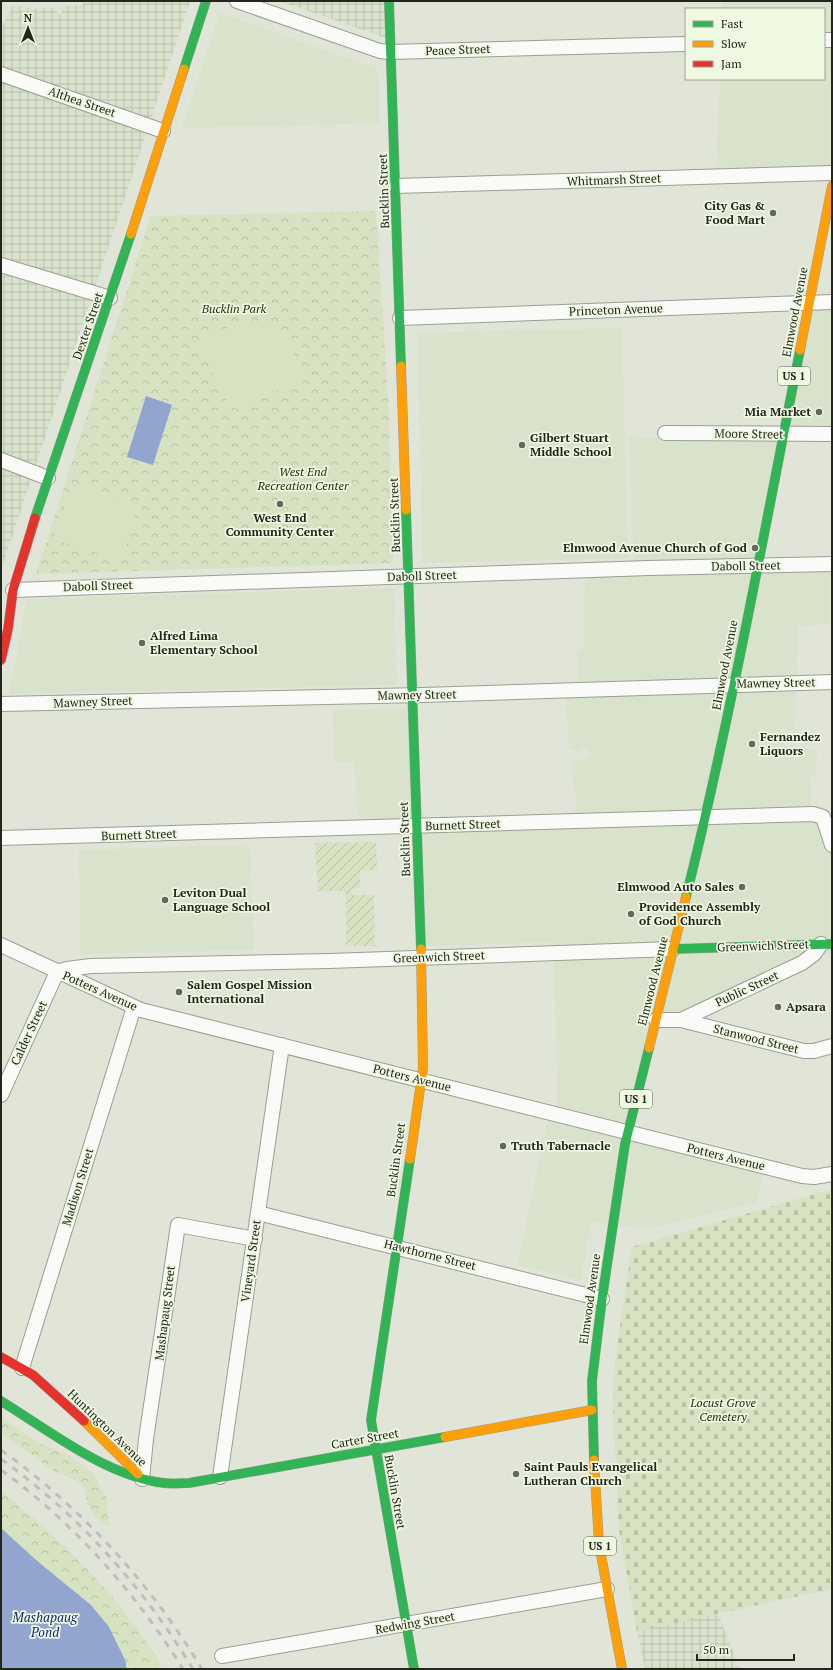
<svg xmlns="http://www.w3.org/2000/svg" width="833" height="1670" font-family="'PT Serif',serif">
	<style>
		.built { fill: #d9e2cb }
		.industrial { fill: url(#industrial-grid) }
		.forest { fill: url(#forest-crowns) }
		.cemetery { fill: url(#cemetery-stones) }
		.garden { fill: url(#garden-furrows) }
		.pitch { fill: #d6e2c1 }
		.water { fill: #91a5ce }
		.lines { fill: none; stroke-linecap: round; stroke-linejoin: round }
		.street-casing { stroke: #9a9e94; stroke-width: 16 }
		.fast-casing { stroke: #9a9e94; stroke-width: 10 }
		.slow-casing { stroke: #9a9e94; stroke-width: 10 }
		.jam-casing { stroke: #9a9e94; stroke-width: 10 }
		.street { stroke: #fafbf9; stroke-width: 14 }
		.fast { stroke: #30b455; stroke-width: 9 }
		.slow { stroke: #ff9f0a; stroke-width: 9 }
		.jam { stroke: #e5322d; stroke-width: 9 }
		.rail { stroke: #bfc0bd; stroke-width: 3; stroke-dasharray: 7 7; stroke-linecap: butt }
		.poi-dot { fill: #64695e; stroke: #eff8e0; stroke-width: 1.5 }
		.labels { text-anchor: middle; stroke-width: 3.5; stroke-linejoin: round; paint-order: stroke }
		.shield { fill: #eff8e0; stroke: #606558; stroke-width: 1 }
		.shield-label { font-size: 11px; font-weight: bold; fill: #22261d }
		.street-label { font-size: 12px; fill: #22261d; stroke: #eff8e0 }
		.poi-label { font-size: 12px; font-weight: bold; fill: #22261d; stroke: #eff8e0; text-anchor: start }
		.park-label { font-size: 12px; font-style: italic; fill: #252e0f; stroke: #eff8e0 }
		.water-label { font-size: 13px; font-style: italic; fill: #112771; stroke: #eff8e0 }
	</style>
	<defs>
		<pattern id="industrial-grid" width="8" height="8" patternUnits="userSpaceOnUse"><rect width="8" height="8" fill="#d9e2cb"/><path d="M0 4h8M4 0v8" fill="none" stroke="#bac2ae"/></pattern>
		<pattern id="forest-crowns" width="20" height="18" patternUnits="userSpaceOnUse"><rect width="20" height="18" fill="#d6e2c1"/><path d="M2 6a3 3 0 1 1 6 0M12 15a3 3 0 1 1 6 0" fill="none" stroke="#b7c2a5"/></pattern>
		<pattern id="cemetery-stones" width="16" height="16" patternUnits="userSpaceOnUse"><rect width="16" height="16" fill="#d6e2c1"/><path d="M2 7V4a2 2 0 0 1 4 0v3zM10 15v-3a2 2 0 0 1 4 0v3z" fill="#b7c2a5"/></pattern>
		<pattern id="garden-furrows" width="10" height="10" patternUnits="userSpaceOnUse"><rect width="10" height="10" fill="#d6e2c1"/><path d="M-1 1l2-2M0 10L10 0M9 11l2-2" fill="none" stroke="#b7c2a5"/></pattern>
	</defs>
	<rect width="100%" height="100%" fill="#e0e5d8"/>
	<g class="built">
		<path d="M 723,1 L 832,1 L 832,176 L 716,180 L 720,79 L 824,79 L 824,9 L 723,9 Z"/>
		<path d="M 220,13 L 378,69 L 379,123 L 182,128 Z"/>
		<path d="M 832,307 L 832,438 L 785,440 L 759,567 L 832,567 L 832,624 L 798,626 L 795,730 L 788,732 L 783,727 L 780,730 L 783,745 L 817,750 L 816,773 L 810,779 L 811,817 L 824,824 L 832,839 L 832,952 L 694,1020 L 659,1029 L 631,1134 L 763,1172 L 756,1202 L 645,1229 L 591,1222 L 581,1280 L 518,1265 L 546,1127 L 558,1101 L 553,942 L 426,946 L 423,830 L 357,816 L 355,761 L 335,762 L 333,710 L 414,708 L 416,799 L 434,830 L 574,825 L 576,798 L 571,765 L 574,760 L 586,759 L 590,749 L 583,747 L 578,751 L 569,749 L 566,697 L 579,693 L 577,654 L 584,645 L 585,575 L 634,573 L 629,436 L 647,438 L 721,436 L 786,438 L 812,309 Z"/>
		<path d="M 622,328 L 628,558 L 423,563 L 417,333 Z"/>
		<path d="M 394,588 L 397,685 L 9,694 L 27,599 Z"/>
		<path d="M 250,845 L 254,950 L 80,954 L 79,850 Z"/>
	</g>
	<g class="industrial">
		<path d="M 87,1 L 190,1 L 1,570 L 1,29 L 13,5 L 37,9 L 51,7 L 62,16 L 61,6 L 81,5 Z"/>
		<path d="M 279,1 L 391,1 L 392,40 Z"/>
		<path d="M 718,1614 L 740,1669 L 645,1669 L 637,1631 Z"/>
	</g>
	<g class="forest">
		<path d="M 376,211 L 389,413 L 393,563 L 36,574 L 151,216 Z"/>
		<path d="M 1,1417 L 39,1443 L 69,1455 L 94,1474 L 107,1499 L 107,1514 L 110,1525 L 106,1526 L 95,1516 L 88,1504 L 84,1487 L 79,1482 L 52,1470 L 1,1433 Z"/>
		<path d="M 1,1491 C 60,1537 127,1604 163,1669 L 126,1669 L 126,1662 L 109,1627 L 91,1605 L 36,1560 L 1,1528 Z"/>
	</g>
	<path class="cemetery" d="M 832,1189 L 832,1589 L 637,1631 L 619,1530 L 613,1410 L 615,1361 L 632,1247 Z"/>
	<path class="garden" d="M 376,842 L 377,870 L 360,870 L 360,887 L 351,891 L 355,895 L 374,895 L 375,946 L 346,946 L 346,896 L 344,891 L 318,891 L 315,843 Z"/>
	<g class="pitch">
		<path d="M 248,321 L 273,326 L 289,346 L 306,374 L 243,410 L 230,407 L 199,345 L 216,333 Z"/>
		<path d="M 72,484 L 138,505 L 122,560 L 53,540 Z"/>
	</g>
	<g class="water">
		<path d="M 146,396 L 172,405 L 153,465 L 127,457 Z"/>
		<path d="M 1,1528 L 36,1560 L 91,1605 L 109,1627 L 126,1662 L 126,1669 L 1,1669 Z"/>
	</g>
	<g class="lines">
		<defs>
			<g id="street">
				<path d="M 237,1 L 380,51 L 390,52 L 686,44"/>
				<path d="M 824,40 L 832,40"/>
				<path d="M 1,74 L 163,131"/>
				<path d="M 396,186 L 832,173"/>
				<path d="M 1,265 L 110,298"/>
				<path d="M 400,318 L 832,302"/>
				<path d="M 665,433 L 832,434"/>
				<path d="M 1,460 L 48,478"/>
				<path d="M 13,590 L 649,568 L 832,564"/>
				<path d="M 1,704 L 423,695 L 832,682"/>
				<path d="M 1,838 L 813,814 L 823,817 L 832,845"/>
				<path d="M 1,945 L 141,1010 L 802,1176 L 814,1177 L 832,1174"/>
				<path d="M 656,1020 L 681,1020 L 802,963 L 814,954 L 821,944"/>
				<path d="M 681,1020 L 804,1051 L 814,1051 L 832,1046"/>
				<path d="M 1,1095 L 57,972 L 67,969 L 91,966 L 329,961 L 673,949"/>
				<path d="M 258,1213 L 602,1299"/>
				<path d="M 22,1368 L 134,1007"/>
				<path d="M 220,1477 L 282,1045"/>
				<path d="M 142,1479 L 146,1439 L 178,1225 L 255,1239"/>
				<path d="M 222,1656 L 607,1589"/>
			</g>
			<g id="fast">
				<path d="M 389,1 L 401,366"/>
				<path d="M 184,69 L 206,1"/>
				<path d="M 406,510 L 421,949"/>
				<path d="M 35,518 L 131,234"/>
				<path d="M 686,897 C 731,716 764,533 800,350"/>
				<path d="M 673,949 L 832,944"/>
				<path d="M 410,1159 L 371,1420 L 414,1669"/>
				<path d="M 1,1401 C 50,1431 106,1476 164,1483 C 172,1484 181,1483 189,1483 L 445,1437"/>
				<path d="M 594,1460 L 592,1381 L 602,1299 L 625,1144 L 649,1048"/>
			</g>
			<g id="slow">
				<path d="M 131,234 L 184,69"/>
				<path d="M 800,350 L 832,186"/>
				<path d="M 401,366 L 406,510"/>
				<path d="M 649,1048 L 686,897"/>
				<path d="M 410,1159 L 423,1068 L 421,949"/>
				<path d="M 84,1421 L 138,1474"/>
				<path d="M 445,1437 L 592,1410"/>
				<path d="M 594,1460 L 599,1544 L 622,1669"/>
			</g>
			<g id="jam">
				<path d="M 1,660 L 8,629 L 13,590 L 35,518"/>
				<path d="M 1,1357 L 33,1375 L 84,1421"/>
			</g>
		</defs>
		<use href="#street" class="street-casing"/>
		<use href="#fast" class="fast-casing"/>
		<use href="#slow" class="slow-casing"/>
		<use href="#jam" class="jam-casing"/>
		<use href="#street" class="street"/>
		<use href="#fast" class="fast"/>
		<use href="#slow" class="slow"/>
		<use href="#jam" class="jam"/>
		<g class="rail">
			<path d="M 1,1450 C 83,1509 150,1583 202,1669"/>
			<path d="M 1,1459 C 79,1515 143,1587 193,1669"/>
			<path d="M 1,1470 C 75,1524 135,1592 183,1669"/>
		</g>
	</g>
	<g class="poi-dot">
		<circle cx="773" cy="213" r="4"/>
		<circle cx="819" cy="412" r="4"/>
		<circle cx="522" cy="445" r="4"/>
		<circle cx="280" cy="504" r="4"/>
		<circle cx="755" cy="548" r="4"/>
		<circle cx="142" cy="643" r="4"/>
		<circle cx="752" cy="744" r="4"/>
		<circle cx="742" cy="887" r="4"/>
		<circle cx="165" cy="900" r="4"/>
		<circle cx="631" cy="914" r="4"/>
		<circle cx="179" cy="992" r="4"/>
		<circle cx="778" cy="1007" r="4"/>
		<circle cx="503" cy="1146" r="4"/>
		<circle cx="516" cy="1474" r="4"/>
	</g>
	<g class="labels">
		<g class="shield">
			<rect x="778" y="367" width="32" height="18" rx="3"/>
			<rect x="620" y="1090" width="32" height="18" rx="3"/>
			<rect x="584" y="1537" width="32" height="18" rx="3"/>
		</g>
		<g class="shield-label">
			<text x="794" y="380">US 1</text>
			<text x="636" y="1103">US 1</text>
			<text x="600" y="1550">US 1</text>
		</g>
		<g class="street-label">
			<text transform="translate(458 50) rotate(-2)" y="4">Peace Street</text>
			<text transform="translate(82 102) rotate(19)" y="4">Althea Street</text>
			<text transform="translate(614 180) rotate(-2)" y="4">Whitmarsh Street</text>
			<text transform="translate(384 191) rotate(-92)" y="4">Bucklin Street</text>
			<text transform="translate(616 310) rotate(-2)" y="4">Princeton Avenue</text>
			<text transform="translate(795 312) rotate(-79)" y="4">Elmwood Avenue</text>
			<text transform="translate(88 326) rotate(-71)" y="4">Dexter Street</text>
			<text transform="translate(749 434) rotate(1)" y="4">Moore Street</text>
			<text transform="translate(395 515) rotate(-92)" y="4">Bucklin Street</text>
			<text transform="translate(746 566) rotate(-1)" y="4">Daboll Street</text>
			<text transform="translate(422 576) rotate(-2)" y="4">Daboll Street</text>
			<text transform="translate(98 586) rotate(-2)" y="4">Daboll Street</text>
			<text transform="translate(725 665) rotate(-79)" y="4">Elmwood Avenue</text>
			<text transform="translate(776 683) rotate(-1)" y="4">Mawney Street</text>
			<text transform="translate(417 695) rotate(-1)" y="4">Mawney Street</text>
			<text transform="translate(93 702) rotate(-2)" y="4">Mawney Street</text>
			<text transform="translate(463 825) rotate(-2)" y="4">Burnett Street</text>
			<text transform="translate(139 835) rotate(-2)" y="4">Burnett Street</text>
			<text transform="translate(405 839) rotate(-92)" y="4">Bucklin Street</text>
			<text transform="translate(763 946) rotate(-2)" y="4">Greenwich Street</text>
			<text transform="translate(439 957) rotate(-2)" y="4">Greenwich Street</text>
			<text transform="translate(653 981) rotate(-76)" y="4">Elmwood Avenue</text>
			<text transform="translate(747 989) rotate(-25)" y="4">Public Street</text>
			<text transform="translate(100 991) rotate(24)" y="4">Potters Avenue</text>
			<text transform="translate(29 1033) rotate(-65)" y="4">Calder Street</text>
			<text transform="translate(756 1039) rotate(14)" y="4">Stanwood Street</text>
			<text transform="translate(412 1078) rotate(14)" y="4">Potters Avenue</text>
			<text transform="translate(726 1157) rotate(14)" y="4">Potters Avenue</text>
			<text transform="translate(396 1160) rotate(-82)" y="4">Bucklin Street</text>
			<text transform="translate(78 1187) rotate(-73)" y="4">Madison Street</text>
			<text transform="translate(430 1255) rotate(14)" y="4">Hawthorne Street</text>
			<text transform="translate(251 1261) rotate(-82)" y="4">Vineyard Street</text>
			<text transform="translate(590 1299) rotate(-82)" y="4">Elmwood Avenue</text>
			<text transform="translate(165 1313) rotate(-83)" y="4">Mashapaug Street</text>
			<text transform="translate(107 1428) rotate(44)" y="4">Huntington Avenue</text>
			<text transform="translate(365 1439) rotate(-10)" y="4">Carter Street</text>
			<text transform="translate(395 1492) rotate(80)" y="4">Bucklin Street</text>
			<text transform="translate(415 1623) rotate(-10)" y="4">Redwing Street</text>
		</g>
		<g class="poi-label">
			<text x="765" y="210" text-anchor="end">City Gas &amp;<tspan x="765" dy="14">Food Mart</tspan></text>
			<text x="811" y="416" text-anchor="end">Mia Market</text>
			<text x="530" y="442">Gilbert Stuart<tspan x="530" dy="14">Middle School</tspan></text>
			<text x="280" y="522" text-anchor="middle">West End<tspan x="280" dy="14">Community Center</tspan></text>
			<text x="747" y="552" text-anchor="end">Elmwood Avenue Church of God</text>
			<text x="150" y="640">Alfred Lima<tspan x="150" dy="14">Elementary School</tspan></text>
			<text x="760" y="741">Fernandez<tspan x="760" dy="14">Liquors</tspan></text>
			<text x="734" y="891" text-anchor="end">Elmwood Auto Sales</text>
			<text x="173" y="897">Leviton Dual<tspan x="173" dy="14">Language School</tspan></text>
			<text x="639" y="911">Providence Assembly<tspan x="639" dy="14">of God Church</tspan></text>
			<text x="187" y="989">Salem Gospel Mission<tspan x="187" dy="14">International</tspan></text>
			<text x="786" y="1011">Apsara</text>
			<text x="511" y="1150">Truth Tabernacle</text>
			<text x="524" y="1471">Saint Pauls Evangelical<tspan x="524" dy="14">Lutheran Church</tspan></text>
		</g>
		<g class="park-label">
			<text x="234" y="313">Bucklin Park</text>
			<text x="303" y="476">West End<tspan x="303" dy="14">Recreation Center</tspan></text>
			<text x="723" y="1407">Locust Grove<tspan x="723" dy="14">Cemetery</tspan></text>
		</g>
		<g class="water-label">
			<text x="45" y="1622">Mashapaug<tspan x="45" dy="15">Pond</tspan></text>
		</g>
	</g>
	<rect width="833" height="1670" fill="none" stroke="#22261d" stroke-width="4"/>
	<rect x="685" y="8" width="140" height="72" fill="#eff8e0" stroke="#9da492"/>
	<rect x="693" y="21" width="20" height="6" fill="#30b455" stroke="#9da492"/>
	<text x="721" y="28" font-size="12" fill="#22261d">Fast</text>
	<rect x="693" y="41" width="20" height="6" fill="#ff9f0a" stroke="#9da492"/>
	<text x="721" y="48" font-size="12" fill="#22261d">Slow</text>
	<rect x="693" y="61" width="20" height="6" fill="#e5322d" stroke="#9da492"/>
	<text x="721" y="68" font-size="12" fill="#22261d">Jam</text>
	<g transform="translate(28 28)" stroke="#eff8e0" stroke-width="3" paint-order="stroke">
	<path d="M0-3L7 15L0 10L-7 15Z" fill="#22261d"/>
	<text y="-6" font-size="11" font-weight="bold" text-anchor="middle" fill="#22261d">N</text>
	</g>
	<path d="M697 1654v6h97v-6" fill="none" stroke="#22261d" stroke-width="2"/>
	<text x="703" y="1654" font-size="12" fill="#22261d" stroke="#eff8e0" stroke-width="3" paint-order="stroke">50 m</text>
</svg>
